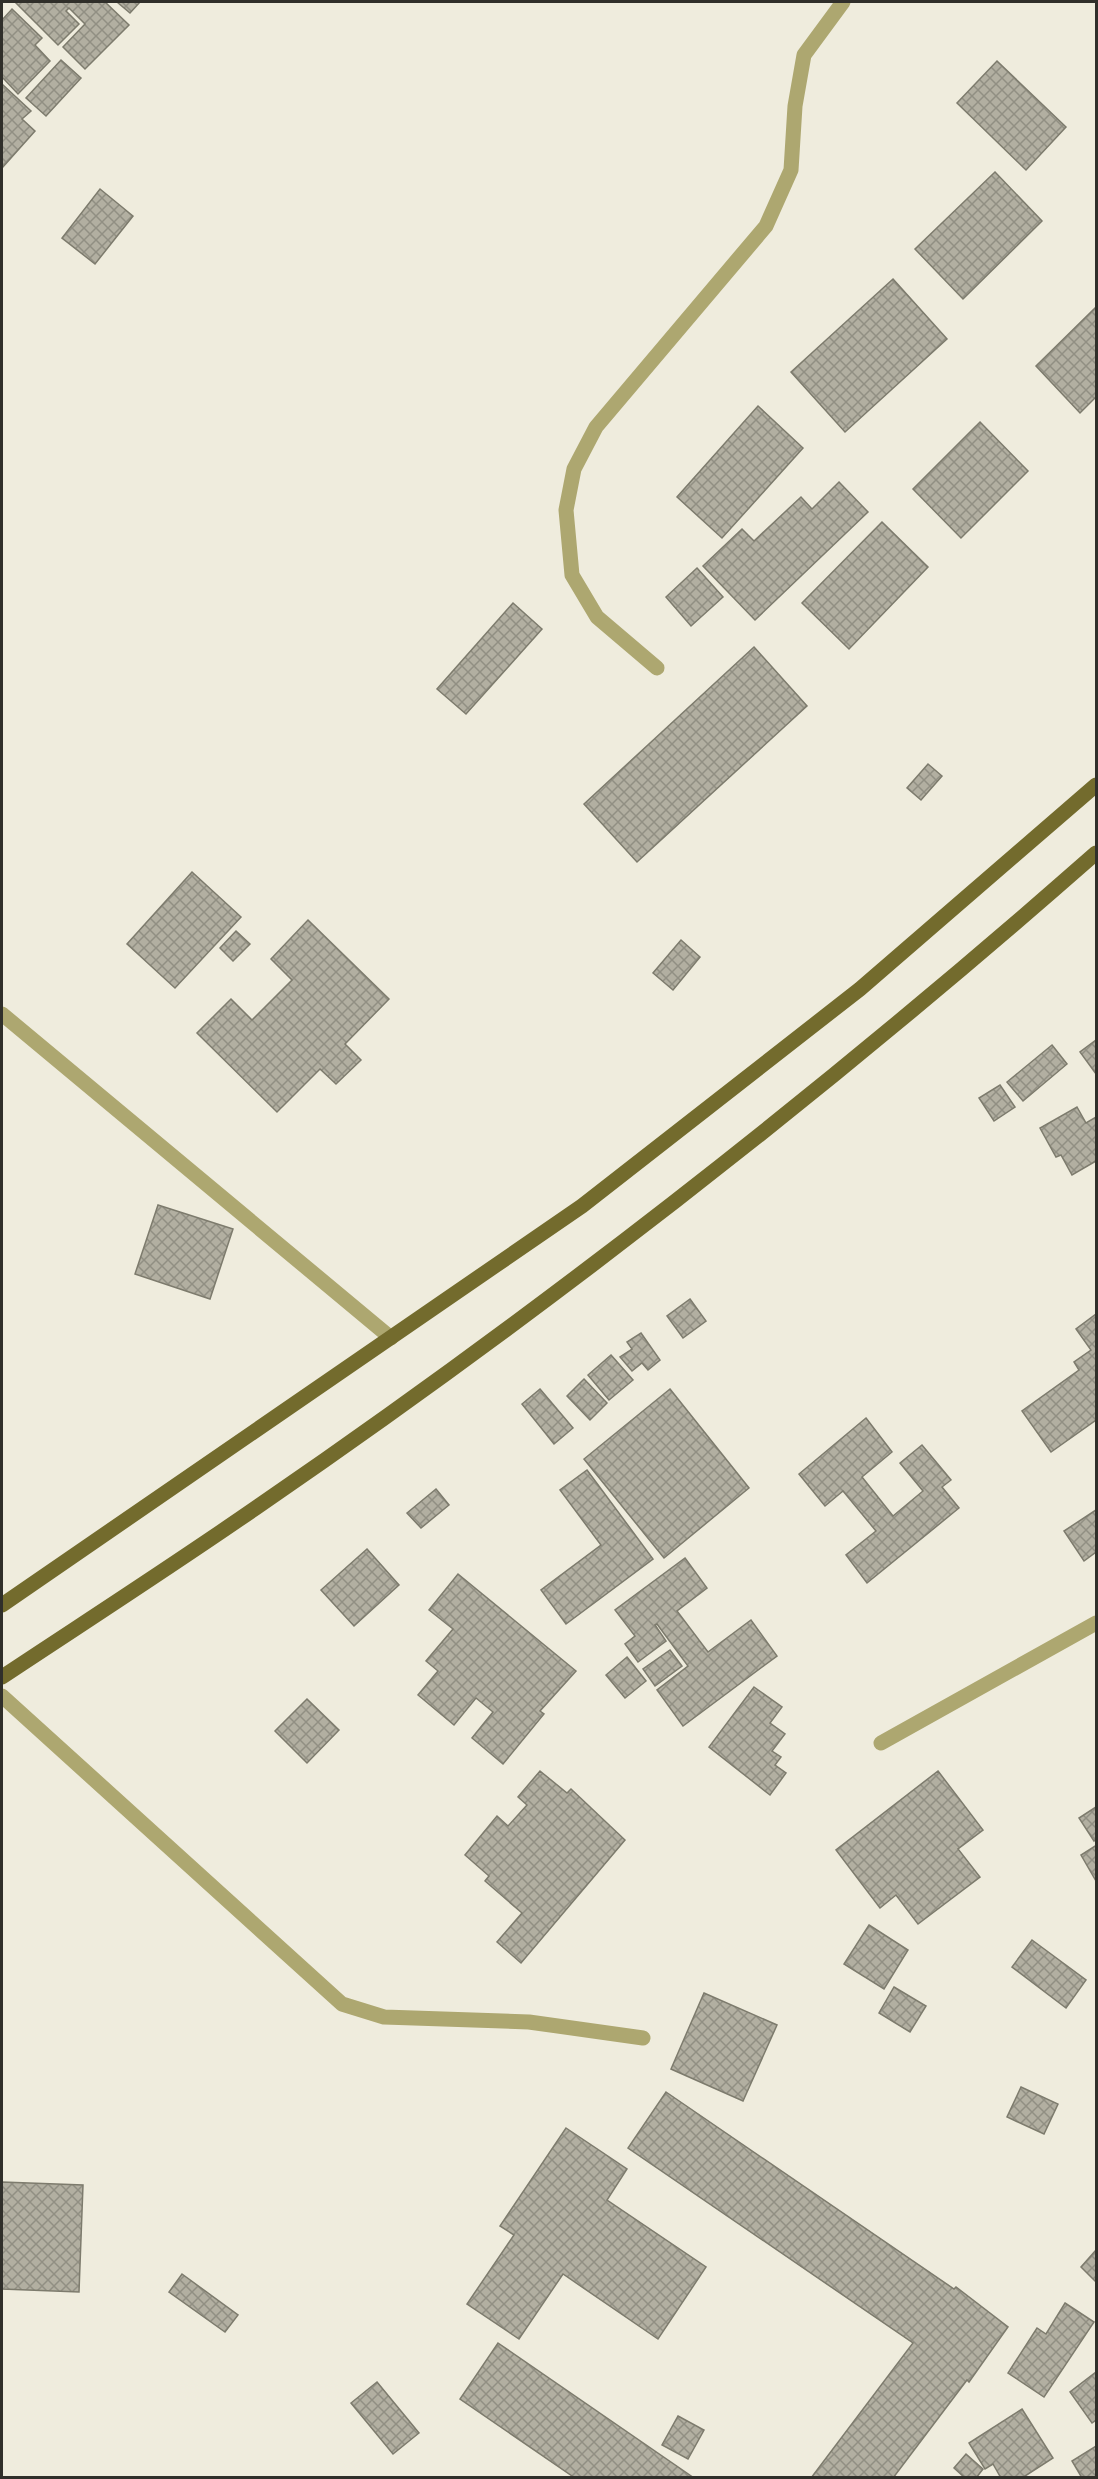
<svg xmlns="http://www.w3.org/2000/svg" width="1098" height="2479" font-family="'Asap Condensed',sans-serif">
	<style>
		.building { fill: url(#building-cross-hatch); stroke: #7d7b6d; stroke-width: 1.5 }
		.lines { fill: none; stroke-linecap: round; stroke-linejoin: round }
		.minor { stroke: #ada770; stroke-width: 15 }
		.major { stroke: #736b2d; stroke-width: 15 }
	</style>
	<defs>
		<pattern id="building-cross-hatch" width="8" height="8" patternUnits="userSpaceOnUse" patternTransform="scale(1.5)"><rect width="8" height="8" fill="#b2afa1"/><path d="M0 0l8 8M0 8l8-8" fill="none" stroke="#918f83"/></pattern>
	</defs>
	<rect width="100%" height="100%" fill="#efecdd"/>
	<g class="building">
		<path d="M 15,2 L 105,2 L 129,25 L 85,69 L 63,47 L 85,24 L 69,8 L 66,11 L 79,24 L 58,45 Z"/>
		<path d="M 117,2 L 140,2 L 130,13 Z"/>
		<path d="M 12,9 L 42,38 L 35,45 L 50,61 L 18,94 L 2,77 L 2,20 Z"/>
		<path d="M 61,60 L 81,78 L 46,116 L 26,98 Z"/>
		<path d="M 997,61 L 1066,127 L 1026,170 L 957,103 Z"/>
		<path d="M 2,84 L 31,111 L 22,119 L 35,131 L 2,168 Z"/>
		<path d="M 995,172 L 1042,221 L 963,299 L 915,249 Z"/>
		<path d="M 100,189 L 133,216 L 95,264 L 62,238 Z"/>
		<path d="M 893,279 L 947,339 L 845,432 L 791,372 Z"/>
		<path d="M 1096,307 L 1096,397 L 1080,413 L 1036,366 Z"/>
		<path d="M 758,406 L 803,448 L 722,538 L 677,497 Z"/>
		<path d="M 980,422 L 1028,471 L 961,538 L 913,489 Z"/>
		<path d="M 839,482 L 868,512 L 755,620 L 703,566 L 742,529 L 754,541 L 801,497 L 812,509 Z"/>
		<path d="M 882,522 L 928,567 L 849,649 L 802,603 Z"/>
		<path d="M 697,568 L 723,597 L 691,626 L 666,597 Z"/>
		<path d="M 513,603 L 542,629 L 466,714 L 437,689 Z"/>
		<path d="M 754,647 L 807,706 L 637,862 L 584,804 Z"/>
		<path d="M 928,764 L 942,776 L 921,800 L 907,788 Z"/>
		<path d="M 192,872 L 241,917 L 175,988 L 127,944 Z"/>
		<path d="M 308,920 L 389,999 L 345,1044 L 361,1060 L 336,1084 L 320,1069 L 277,1112 L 197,1033 L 231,999 L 252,1020 L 292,980 L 271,959 Z"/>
		<path d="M 236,931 L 250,944 L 233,961 L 220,948 Z"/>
		<path d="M 681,940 L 700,957 L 673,990 L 653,973 Z"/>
		<path d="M 1096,1040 L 1096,1074 L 1080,1052 Z"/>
		<path d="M 1052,1045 L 1067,1064 L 1023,1101 L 1007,1082 Z"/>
		<path d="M 1000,1085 L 1015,1107 L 994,1121 L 979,1098 Z"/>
		<path d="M 1077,1107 L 1086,1123 L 1096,1117 L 1096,1161 L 1072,1175 L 1061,1155 L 1056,1157 L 1040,1128 Z"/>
		<path d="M 158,1205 L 233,1229 L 210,1299 L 135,1274 Z"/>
		<path d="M 690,1299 L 706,1321 L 683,1338 L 667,1316 Z"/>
		<path d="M 1096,1314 L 1096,1420 L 1051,1452 L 1022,1411 L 1079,1370 L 1074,1362 L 1091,1350 L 1076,1329 Z"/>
		<path d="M 641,1333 L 660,1360 L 648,1370 L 642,1363 L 632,1371 L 620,1357 L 632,1349 L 627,1342 Z"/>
		<path d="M 611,1355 L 633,1380 L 609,1400 L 588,1375 Z"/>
		<path d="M 584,1379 L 607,1403 L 590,1420 L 567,1396 Z"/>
		<path d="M 540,1389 L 573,1428 L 554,1444 L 522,1404 Z"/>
		<path d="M 670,1389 L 749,1488 L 664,1558 L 584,1459 Z"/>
		<path d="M 866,1418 L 892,1452 L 862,1477 L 893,1516 L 923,1491 L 900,1463 L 922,1445 L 951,1480 L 942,1487 L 959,1508 L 867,1583 L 846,1555 L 876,1531 L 843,1491 L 825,1506 L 799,1474 Z"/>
		<path d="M 587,1470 L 653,1559 L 566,1624 L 541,1590 L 601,1545 L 560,1490 Z"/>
		<path d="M 436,1489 L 449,1505 L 421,1528 L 407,1513 Z"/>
		<path d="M 1096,1510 L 1096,1552 L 1084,1561 L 1064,1531 Z"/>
		<path d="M 367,1549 L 399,1585 L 354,1626 L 321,1590 Z"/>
		<path d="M 685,1558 L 707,1588 L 677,1611 L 708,1652 L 751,1620 L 777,1656 L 683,1726 L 657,1690 L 688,1666 L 657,1624 L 655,1625 L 666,1641 L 638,1662 L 625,1644 L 635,1636 L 615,1610 Z"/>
		<path d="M 458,1574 L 576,1671 L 540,1711 L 544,1714 L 503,1764 L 472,1738 L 493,1712 L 476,1698 L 454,1725 L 418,1695 L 438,1671 L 426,1661 L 453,1629 L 429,1610 Z"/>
		<path d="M 670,1650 L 682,1666 L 655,1686 L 643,1669 Z"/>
		<path d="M 627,1657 L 646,1681 L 625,1698 L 606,1675 Z"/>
		<path d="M 754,1687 L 782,1707 L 770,1723 L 785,1734 L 772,1751 L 781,1757 L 775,1765 L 786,1773 L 770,1795 L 709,1747 Z"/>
		<path d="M 307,1699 L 339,1730 L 307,1763 L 275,1731 Z"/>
		<path d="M 540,1771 L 567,1793 L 571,1789 L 625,1840 L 521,1963 L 497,1942 L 522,1913 L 485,1881 L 489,1876 L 465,1855 L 497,1816 L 508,1826 L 527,1805 L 518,1797 Z"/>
		<path d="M 938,1771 L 983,1830 L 958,1849 L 980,1877 L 918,1924 L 896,1895 L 880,1908 L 836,1850 Z"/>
		<path d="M 1096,1807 L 1096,1839 L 1094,1841 L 1079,1818 Z"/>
		<path d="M 1095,1846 L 1096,1848 L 1096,1881 L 1081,1855 Z"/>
		<path d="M 869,1925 L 908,1950 L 884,1989 L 844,1964 Z"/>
		<path d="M 1032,1940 L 1086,1980 L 1066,2008 L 1012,1967 Z"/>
		<path d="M 894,1987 L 926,2006 L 910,2032 L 879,2013 Z"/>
		<path d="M 704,1993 L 777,2025 L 743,2101 L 671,2069 Z"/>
		<path d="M 1021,2087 L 1058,2104 L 1044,2134 L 1007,2117 Z"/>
		<path d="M 666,2092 L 954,2289 L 956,2287 L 1008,2327 L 969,2382 L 967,2380 L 893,2478 L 811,2478 L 913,2343 L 628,2148 Z"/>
		<path d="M 566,2128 L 627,2169 L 607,2200 L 706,2267 L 658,2339 L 563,2274 L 519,2339 L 467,2304 L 514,2235 L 500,2226 Z"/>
		<path d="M 2,2182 L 83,2185 L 79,2292 L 2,2289 Z"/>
		<path d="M 1096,2250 L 1096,2282 L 1081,2267 Z"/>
		<path d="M 182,2274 L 238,2315 L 225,2332 L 169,2292 Z"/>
		<path d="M 1065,2303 L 1094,2322 L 1044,2397 L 1008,2373 L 1037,2328 L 1046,2334 Z"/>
		<path d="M 498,2343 L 694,2478 L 575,2478 L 460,2399 Z"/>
		<path d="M 1096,2372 L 1096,2420 L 1092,2423 L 1070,2392 Z"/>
		<path d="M 377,2382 L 419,2433 L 393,2454 L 351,2403 Z"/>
		<path d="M 1022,2409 L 1053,2458 L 1022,2478 L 1001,2478 L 993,2464 L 985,2469 L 969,2443 Z"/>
		<path d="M 678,2416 L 704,2430 L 688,2459 L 662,2445 Z"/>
		<path d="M 1096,2446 L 1096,2478 L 1082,2478 L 1072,2461 Z"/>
		<path d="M 966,2454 L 983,2469 L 976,2478 L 965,2478 L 954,2468 Z"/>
	</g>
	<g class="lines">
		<g class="minor">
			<path d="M 657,668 L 597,617 L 572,575 L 566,510 L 574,469 L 596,427 L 766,226 L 791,170 L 795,106 L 804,55 L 843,2"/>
			<path d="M 2,1014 L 391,1338"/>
			<path d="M 2,1696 L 342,2004 L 384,2017 L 529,2022 L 643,2038"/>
			<path d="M 881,1743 L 1096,1623"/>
		</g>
		<g class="major">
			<path d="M 2,1605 L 582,1206 L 860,989 L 1096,785"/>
			<path d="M 2,1677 C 88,1620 175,1564 260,1505 C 551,1305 831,1086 1096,853"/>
		</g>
	</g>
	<rect width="1098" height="2479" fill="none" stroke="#302f2a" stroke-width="6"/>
</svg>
